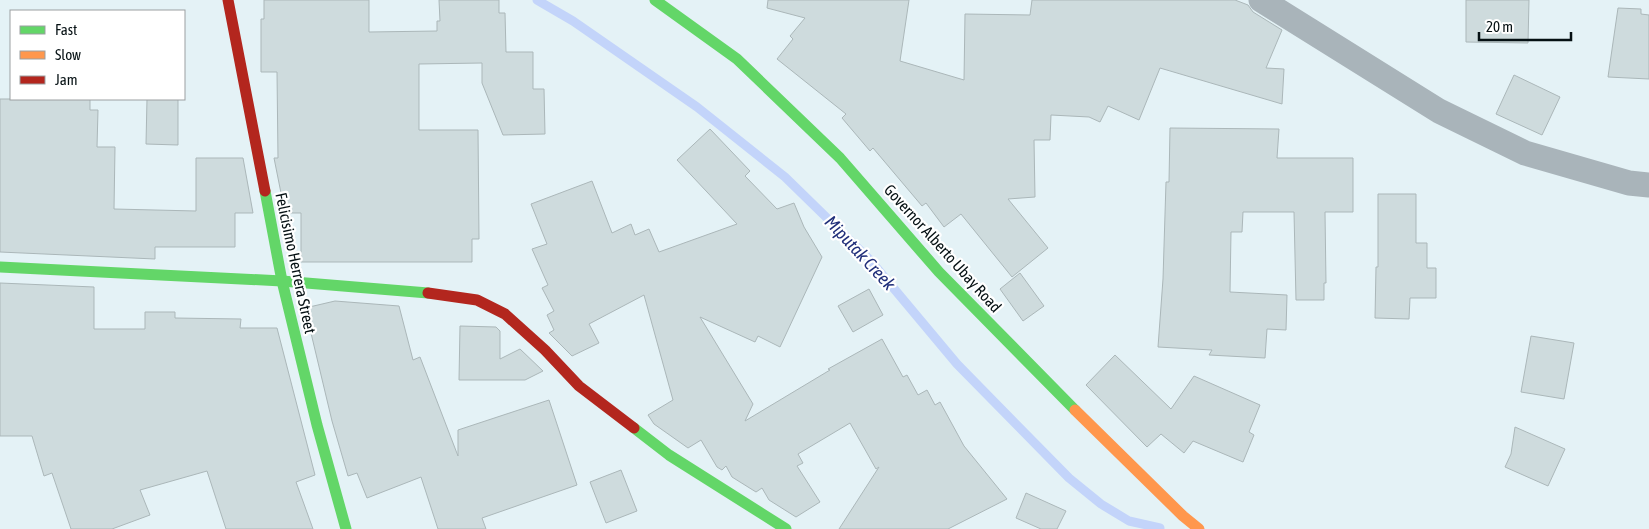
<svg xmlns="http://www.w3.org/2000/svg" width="1649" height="529" font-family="'Asap Condensed',sans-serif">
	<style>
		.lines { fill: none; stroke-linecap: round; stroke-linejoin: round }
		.stream { stroke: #c3d4fa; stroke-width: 9 }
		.building { fill: #cedbdd; stroke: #abb7b9 }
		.street { stroke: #a9b4ba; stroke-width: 25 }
		.fast { stroke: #63d668; stroke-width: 11 }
		.slow { stroke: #ff974d; stroke-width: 11 }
		.jam { stroke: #b3261e; stroke-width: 11 }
		.labels { text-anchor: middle; stroke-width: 4.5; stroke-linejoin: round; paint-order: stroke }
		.street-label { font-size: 16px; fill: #051013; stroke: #fff }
		.water-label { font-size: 18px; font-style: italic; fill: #212f7a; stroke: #fff }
	</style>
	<rect width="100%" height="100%" fill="#e4f2f6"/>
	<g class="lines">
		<path class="stream" d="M 537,0 L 573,21 L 697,107 L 785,177 L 870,260 L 957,364 L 1069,478 L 1101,504 L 1129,521 L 1160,528"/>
	</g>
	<g class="building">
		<path d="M 264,0 L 369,0 L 369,32 L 437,31 L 437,21 L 440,21 L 439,0 L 499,0 L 499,13 L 505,13 L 506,52 L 533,52 L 533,89 L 544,89 L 545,134 L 503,135 L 482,83 L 482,63 L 419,64 L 419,130 L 478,130 L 479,239 L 472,239 L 472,262 L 301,262 L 301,213 L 285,213 L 274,158 L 278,158 L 277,72 L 261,72 L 261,19 L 264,19 Z"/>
		<path d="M 768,0 L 909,0 L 900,61 L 964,80 L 965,14 L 1030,15 L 1032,0 L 1235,0 L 1248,5 L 1253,12 L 1282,30 L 1266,68 L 1284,69 L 1282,104 L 1160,68 L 1139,120 L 1108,106 L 1100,122 L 1089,117 L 1051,115 L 1050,140 L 1034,140 L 1035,197 L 1008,199 L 1048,248 L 1012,277 L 961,214 L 944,227 L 926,203 L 922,206 L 873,148 L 870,151 L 842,118 L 846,114 L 777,59 L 793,39 L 790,36 L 805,18 L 767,8 Z"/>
		<path d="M 1466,0 L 1529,0 L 1528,43 L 1466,42 Z"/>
		<path d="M 1618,8 L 1641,9 L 1641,14 L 1649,15 L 1649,79 L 1608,77 Z"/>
		<path d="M 1514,75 L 1560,97 L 1542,135 L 1496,114 Z"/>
		<path d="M 0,99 L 90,99 L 90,110 L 98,110 L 97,147 L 115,147 L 114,209 L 196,211 L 196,158 L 243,158 L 253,213 L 235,213 L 235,247 L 155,247 L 155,259 L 0,252 Z"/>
		<path d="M 147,99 L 178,99 L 178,145 L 146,144 Z"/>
		<path d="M 1170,128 L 1279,129 L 1277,158 L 1353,158 L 1353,212 L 1325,212 L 1326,283 L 1324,283 L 1324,300 L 1296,300 L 1294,212 L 1243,212 L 1242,232 L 1231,232 L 1230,292 L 1287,295 L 1286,330 L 1267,329 L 1265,358 L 1209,355 L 1212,350 L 1158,347 L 1163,279 L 1166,182 L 1169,182 Z"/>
		<path d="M 710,129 L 750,171 L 745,176 L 777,209 L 794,203 L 804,227 L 822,257 L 780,347 L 758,336 L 755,342 L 700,317 L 753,404 L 745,421 L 830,370 L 828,369 L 882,339 L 903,377 L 907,375 L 918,395 L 927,390 L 935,405 L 940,402 L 964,446 L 1007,499 L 948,529 L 839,529 L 879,467 L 876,469 L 850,423 L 798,454 L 803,463 L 797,466 L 820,502 L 796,517 L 769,500 L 762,488 L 756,492 L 732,477 L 726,466 L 722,470 L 717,467 L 701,440 L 688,448 L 654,424 L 648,415 L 673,400 L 644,295 L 589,324 L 599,343 L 572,356 L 549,333 L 554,330 L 547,315 L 554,311 L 542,288 L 548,285 L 532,249 L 547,244 L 531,204 L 592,181 L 612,233 L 631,224 L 635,235 L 649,229 L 659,252 L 737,224 L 677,160 Z"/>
		<path d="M 1378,194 L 1416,194 L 1416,243 L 1427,243 L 1427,268 L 1436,268 L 1436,298 L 1410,298 L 1409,319 L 1375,318 L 1376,267 L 1378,267 Z"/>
		<path d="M 1020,273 L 1044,306 L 1023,321 L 1000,289 Z"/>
		<path d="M 0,283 L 94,287 L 94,329 L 145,329 L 145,312 L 175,312 L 175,318 L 241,319 L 240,328 L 277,328 L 315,475 L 296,482 L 313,529 L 226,529 L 207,471 L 140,490 L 150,515 L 112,529 L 71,529 L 52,473 L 44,476 L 32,436 L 0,436 Z"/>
		<path d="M 869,289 L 883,315 L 853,332 L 838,306 Z"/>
		<path d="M 335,301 L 399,306 L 413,360 L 420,357 L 458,456 L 458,430 L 549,400 L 577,485 L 482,518 L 486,529 L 438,529 L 421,477 L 367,498 L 357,473 L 348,476 L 332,421 L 305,308 Z"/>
		<path d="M 460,326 L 496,327 L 500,331 L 500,359 L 520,349 L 543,371 L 525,380 L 459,380 Z"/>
		<path d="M 1531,336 L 1574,343 L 1564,399 L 1521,392 Z"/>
		<path d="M 1115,355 L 1171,409 L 1194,376 L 1260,405 L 1249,432 L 1254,435 L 1243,462 L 1193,441 L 1184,453 L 1161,434 L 1147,447 L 1086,385 Z"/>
		<path d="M 1515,427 L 1565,449 L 1548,486 L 1505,467 L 1511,454 Z"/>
		<path d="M 621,470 L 637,511 L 606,523 L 590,482 Z"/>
		<path d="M 1026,493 L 1066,511 L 1057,529 L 1041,529 L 1016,518 Z"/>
	</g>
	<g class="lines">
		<path class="street" d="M 1261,0 L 1439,111 L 1525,153 L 1629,183 L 1649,185"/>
		<g class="fast">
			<path d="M 655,0 L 737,59 L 840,158 L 939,272 L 1075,410"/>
			<path d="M 265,191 L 282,281 L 317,425 L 346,529"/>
			<path d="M 0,267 L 282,281 L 428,293"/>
			<path d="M 634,428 L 669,455 L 786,529"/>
		</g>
		<path class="slow" d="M 1075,410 L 1183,516 L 1199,529"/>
		<g class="jam">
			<path d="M 228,0 L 265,191"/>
			<path d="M 428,293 L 477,300 L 505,314 L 545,350 L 579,386 L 634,428"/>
		</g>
	</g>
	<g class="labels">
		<g class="street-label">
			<text transform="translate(943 248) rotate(48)" y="6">Governor Alberto Ubay Road</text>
			<text transform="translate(296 263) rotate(78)" y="6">Felicisimo Herrera Street</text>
		</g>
		<g class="water-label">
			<text transform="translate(860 253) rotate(47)" y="6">Miputak Creek</text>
		</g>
	</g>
	<rect x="10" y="10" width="175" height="90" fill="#ffffff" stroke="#9b9fa1"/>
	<rect x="20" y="26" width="25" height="8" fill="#63d668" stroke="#9b9fa1"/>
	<text x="55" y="35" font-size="15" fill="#051013">Fast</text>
	<rect x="20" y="51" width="25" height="8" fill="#ff974d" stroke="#9b9fa1"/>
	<text x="55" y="60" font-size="15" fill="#051013">Slow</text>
	<rect x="20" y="76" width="25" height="8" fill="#b3261e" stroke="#9b9fa1"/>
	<text x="55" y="85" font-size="15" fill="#051013">Jam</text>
	<path d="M1479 32v8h92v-8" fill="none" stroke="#051013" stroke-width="2.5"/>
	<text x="1486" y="32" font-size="15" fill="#051013" stroke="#ffffff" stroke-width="4" paint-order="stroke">20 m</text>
</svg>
